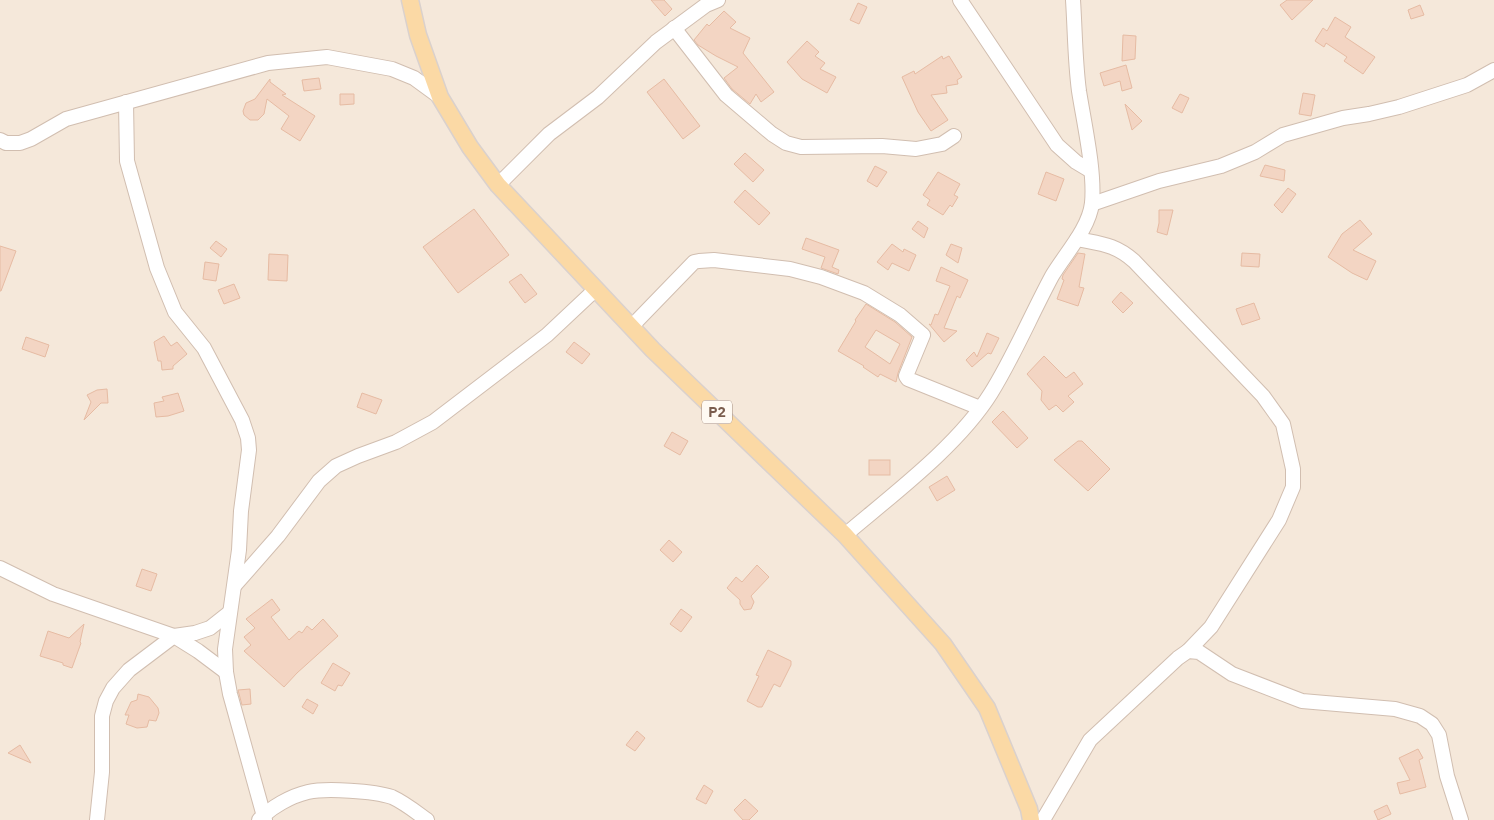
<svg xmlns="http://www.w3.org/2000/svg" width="1494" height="820" font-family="'IBM Plex Sans',sans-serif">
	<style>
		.residential { fill: #f5e8da }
		.building { fill: #f3d5c3; stroke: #e6bba3; fill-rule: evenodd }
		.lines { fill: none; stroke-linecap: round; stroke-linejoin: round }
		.minor-casing { stroke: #d1beb0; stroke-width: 16 }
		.major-casing { stroke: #dad1cd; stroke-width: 19 }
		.minor { stroke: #fff; stroke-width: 14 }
		.major { stroke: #fbd9a5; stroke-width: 16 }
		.labels { text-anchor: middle; stroke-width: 4; stroke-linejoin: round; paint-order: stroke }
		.shield { fill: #fffaf3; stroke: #a28b7f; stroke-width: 1 }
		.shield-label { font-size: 14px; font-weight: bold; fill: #7a5c4d }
	</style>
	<rect width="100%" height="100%" fill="#fdf6ec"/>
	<rect class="residential" x="0" y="0" width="1494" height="820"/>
	<g class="building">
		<path d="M 651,0 L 664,0 L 672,9 L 665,16 Z"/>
		<path d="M 1287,0 L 1313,0 L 1292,20 L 1280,5 Z"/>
		<path d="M 858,3 L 867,7 L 859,24 L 850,20 Z"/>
		<path d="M 1420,5 L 1424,15 L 1411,19 L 1408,10 Z"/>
		<path d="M 724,11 L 736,22 L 730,28 L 750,38 L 743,53 L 774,92 L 761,102 L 756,94 L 750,104 L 732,89 L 724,78 L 738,67 L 716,56 L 698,45 L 694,40 L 707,24 L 709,26 Z"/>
		<path d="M 1335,17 L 1351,27 L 1345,37 L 1375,57 L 1363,74 L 1344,61 L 1347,57 L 1326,43 L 1324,47 L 1315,41 L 1323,28 L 1327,31 Z"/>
		<path d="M 1123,35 L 1136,36 L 1135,59 L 1122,61 Z"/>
		<path d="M 807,41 L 819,52 L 815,56 L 825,63 L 820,69 L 836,77 L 827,93 L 802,79 L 787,62 Z"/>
		<path d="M 942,56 L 943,59 L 949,56 L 962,77 L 957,80 L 958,84 L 946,86 L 947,93 L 931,95 L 948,120 L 931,131 L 918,112 L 902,77 L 914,71 L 915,74 Z"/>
		<path d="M 1126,65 L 1132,88 L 1122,91 L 1120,81 L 1104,86 L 1100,73 Z"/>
		<path d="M 319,78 L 321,89 L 304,91 L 302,80 Z"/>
		<path d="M 270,79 L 270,82 L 286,94 L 282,95 L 315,116 L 300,141 L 281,129 L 289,116 L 267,99 L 264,114 L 258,120 L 250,120 L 244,115 L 243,111 L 246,103 L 255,99 Z"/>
		<path d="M 664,79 L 700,126 L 683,139 L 647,92 Z"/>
		<path d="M 1303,93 L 1315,95 L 1311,116 L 1299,114 Z"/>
		<path d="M 340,94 L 354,94 L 354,104 L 340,105 Z"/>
		<path d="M 1180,94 L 1189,98 L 1182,113 L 1172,108 Z"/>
		<path d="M 1125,104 L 1142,121 L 1132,130 Z"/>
		<path d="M 745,153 L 764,170 L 753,182 L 734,164 Z"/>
		<path d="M 1265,165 L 1285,170 L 1284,181 L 1260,176 Z"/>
		<path d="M 875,166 L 887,172 L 877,187 L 867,181 Z"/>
		<path d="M 938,172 L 960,184 L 954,195 L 958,197 L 952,207 L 950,205 L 943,215 L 927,205 L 930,200 L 923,195 Z"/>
		<path d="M 1046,172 L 1064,179 L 1056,201 L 1038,194 Z"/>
		<path d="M 1288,188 L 1296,194 L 1282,213 L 1274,205 Z"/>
		<path d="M 745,190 L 770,213 L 759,225 L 734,202 Z"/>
		<path d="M 474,209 L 509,255 L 458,293 L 423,247 Z"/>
		<path d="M 1159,210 L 1173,210 L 1167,235 L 1157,232 L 1159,223 Z"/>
		<path d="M 1360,220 L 1372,234 L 1353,250 L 1376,261 L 1367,280 L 1352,273 L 1328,257 L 1342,234 Z"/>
		<path d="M 918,221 L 928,228 L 924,238 L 912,229 Z"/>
		<path d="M 806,238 L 839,250 L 832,267 L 839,270 L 838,274 L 821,268 L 825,257 L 802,249 Z"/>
		<path d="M 216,241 L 227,249 L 221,257 L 210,248 Z"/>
		<path d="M 892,244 L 903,252 L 904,249 L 916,255 L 909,271 L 892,263 L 888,270 L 877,262 Z"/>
		<path d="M 951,244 L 962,248 L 958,263 L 946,255 Z"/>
		<path d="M 0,246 L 16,251 L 1,291 L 0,291 Z"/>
		<path d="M 1078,253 L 1085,254 L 1079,287 L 1084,288 L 1078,306 L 1057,299 L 1064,280 L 1062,279 L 1063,275 Z"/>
		<path d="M 1242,253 L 1260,254 L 1259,267 L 1241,266 Z"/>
		<path d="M 269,254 L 288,255 L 287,281 L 268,280 Z"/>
		<path d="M 205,262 L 219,264 L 216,281 L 203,279 Z"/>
		<path d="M 941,267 L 968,280 L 960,298 L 957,296 L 944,328 L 957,331 L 944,342 L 929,324 L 931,325 L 935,314 L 938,315 L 950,286 L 936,281 Z"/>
		<path d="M 521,274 L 537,294 L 525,303 L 509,282 Z"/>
		<path d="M 234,284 L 240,298 L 224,304 L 218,290 Z"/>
		<path d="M 1121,292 L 1133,303 L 1123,313 L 1112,302 Z"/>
		<path d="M 1254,303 L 1260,319 L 1242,325 L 1236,309 Z"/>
		<path d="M 866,304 L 895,322 L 912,337 L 898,373 L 896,382 L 880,374 L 878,377 L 863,367 L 864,366 L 838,351 L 856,321 L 855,320 ZM 876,330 L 900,344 L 890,364 L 865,347 Z"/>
		<path d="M 987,333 L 999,338 L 991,354 L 988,353 L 972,367 L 966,360 L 974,352 L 977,357 Z"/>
		<path d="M 164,336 L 171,346 L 177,342 L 187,354 L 173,366 L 173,369 L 162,370 L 161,361 L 158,361 L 154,342 Z"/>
		<path d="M 26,337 L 49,345 L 45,357 L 22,349 Z"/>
		<path d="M 574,342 L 590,354 L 582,364 L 566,352 Z"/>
		<path d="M 1044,356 L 1066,378 L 1074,372 L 1083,384 L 1068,396 L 1074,402 L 1063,412 L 1056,405 L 1049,410 L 1041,400 L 1042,391 L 1027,374 Z"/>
		<path d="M 107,389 L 108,403 L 101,403 L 84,420 L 91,402 L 87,395 L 97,390 Z"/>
		<path d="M 178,393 L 184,411 L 168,416 L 156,417 L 154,403 L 164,401 L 162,397 Z"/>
		<path d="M 362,393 L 382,400 L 376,414 L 357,407 Z"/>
		<path d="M 1003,411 L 1028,438 L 1017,448 L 992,422 Z"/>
		<path d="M 672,432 L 688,441 L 680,455 L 664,446 Z"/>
		<path d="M 1078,441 L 1082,441 L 1110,469 L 1088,491 L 1054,460 Z"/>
		<rect x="869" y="460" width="21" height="15"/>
		<path d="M 947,476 L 955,490 L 937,501 L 929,487 Z"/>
		<path d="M 669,540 L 682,552 L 673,562 L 660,550 Z"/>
		<path d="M 757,565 L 769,577 L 751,596 L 754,602 L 751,609 L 744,610 L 740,604 L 740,600 L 727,588 L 736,577 L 742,582 Z"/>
		<path d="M 142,569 L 157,574 L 151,591 L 136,586 Z"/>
		<path d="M 272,599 L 280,610 L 271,617 L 289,640 L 299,631 L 302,633 L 307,626 L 312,630 L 323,619 L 338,636 L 297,673 L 284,687 L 244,651 L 251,645 L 244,637 L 255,628 L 246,619 Z"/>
		<path d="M 681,609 L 692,617 L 681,632 L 670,624 Z"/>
		<path d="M 84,624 L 80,642 L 81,643 L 72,668 L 63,665 L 63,663 L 40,656 L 48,631 L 69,638 Z"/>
		<path d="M 768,650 L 791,661 L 791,665 L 780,687 L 774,684 L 762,707 L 758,707 L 747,701 L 759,676 L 756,675 Z"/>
		<path d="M 333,663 L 350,673 L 342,686 L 338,685 L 335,691 L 321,683 Z"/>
		<path d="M 250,689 L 251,704 L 242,705 L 238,690 Z"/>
		<path d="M 138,694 L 149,697 L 158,708 L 159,713 L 156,721 L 149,720 L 147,727 L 137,728 L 126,724 L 129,715 L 125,715 L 131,702 L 137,700 Z"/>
		<path d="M 307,699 L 318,705 L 313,714 L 302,707 Z"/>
		<path d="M 637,731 L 645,738 L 635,751 L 626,745 Z"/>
		<path d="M 20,745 L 31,763 L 8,753 Z"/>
		<path d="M 1418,749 L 1423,758 L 1419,760 L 1426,787 L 1400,794 L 1397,783 L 1410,780 L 1399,758 Z"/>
		<path d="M 704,785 L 713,791 L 706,804 L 696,799 Z"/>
		<path d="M 745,799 L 758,811 L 749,820 L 743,820 L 734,810 Z"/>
		<path d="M 1387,805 L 1391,814 L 1378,820 L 1374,811 Z"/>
	</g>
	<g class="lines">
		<defs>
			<g id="minor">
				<path d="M 960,0 L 1057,145 L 1076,162 L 1091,171"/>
				<path d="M 674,28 L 726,95 L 772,134 L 786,143 L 801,147 L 882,146 L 916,149 L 942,144 L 954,136"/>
				<path d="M 126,102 L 127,161 L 157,268 L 175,312 L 204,348 L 242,420 L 248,438 L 249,450 L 241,511 L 239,550 L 225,649 L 226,672 L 230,694 L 265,820"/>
				<path d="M 0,140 L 6,143 L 20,143 L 31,139 L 66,119 L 268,63 L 327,57 L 392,69 L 414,78 L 440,97"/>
				<path d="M 498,185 L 549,134 L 598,97 L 656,42 L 706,5 L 718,0"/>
				<path d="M 1092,204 L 1159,181 L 1221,166 L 1255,152 L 1283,135 L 1343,118 L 1369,114 L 1399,107 L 1467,85 L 1494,70"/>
				<path d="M 1077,239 C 1101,244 1115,244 1134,261 L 1263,396 L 1283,424 L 1293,469 L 1293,487 L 1279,520 L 1211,627 L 1188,651"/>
				<path d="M 631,327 L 694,262 L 699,261 L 714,260 L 790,269 L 821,277 L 864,293 L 900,315 L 923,335 L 906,376 L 908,379 L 980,408"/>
				<path d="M 845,535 C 892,495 958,446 991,393 C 1014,356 1031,315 1052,276 C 1065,254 1089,229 1092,203 C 1095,171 1084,123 1079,91 C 1075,61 1075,30 1073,0"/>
				<path d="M 0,568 L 53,594 L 174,636 L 198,651 L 226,672"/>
				<path d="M 235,585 L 278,536 L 319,481 L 336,466 L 358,456 L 396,442 L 433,422 L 547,335 L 596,289"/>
				<path d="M 97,820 L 102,772 L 102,716 L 106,701 L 113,688 L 129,670 L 174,636 L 195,633 L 210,628 L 229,613"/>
				<path d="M 259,820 C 271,807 291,796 308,792 C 326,788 374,791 392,797 C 405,803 416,812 427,820"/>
				<path d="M 1043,820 L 1090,740 L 1178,658 L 1188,651 L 1199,652 L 1232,674 L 1302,701 L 1395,709 L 1420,716 L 1432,724 L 1439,735 L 1447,776 L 1461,820"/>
			</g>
			<path id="major" d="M 410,0 L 418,35 L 440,97 L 470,147 L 498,185 L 653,350 L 845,535 L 943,644 L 987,708 L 1029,809 L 1031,820"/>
		</defs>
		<use href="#minor" class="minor-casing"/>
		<use href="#major" class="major-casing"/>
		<use href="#minor" class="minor"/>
		<use href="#major" class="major"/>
	</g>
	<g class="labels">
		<rect class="shield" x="702" y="400.5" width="30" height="23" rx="4"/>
		<g class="shield-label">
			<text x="717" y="417">P2</text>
		</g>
	</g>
</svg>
